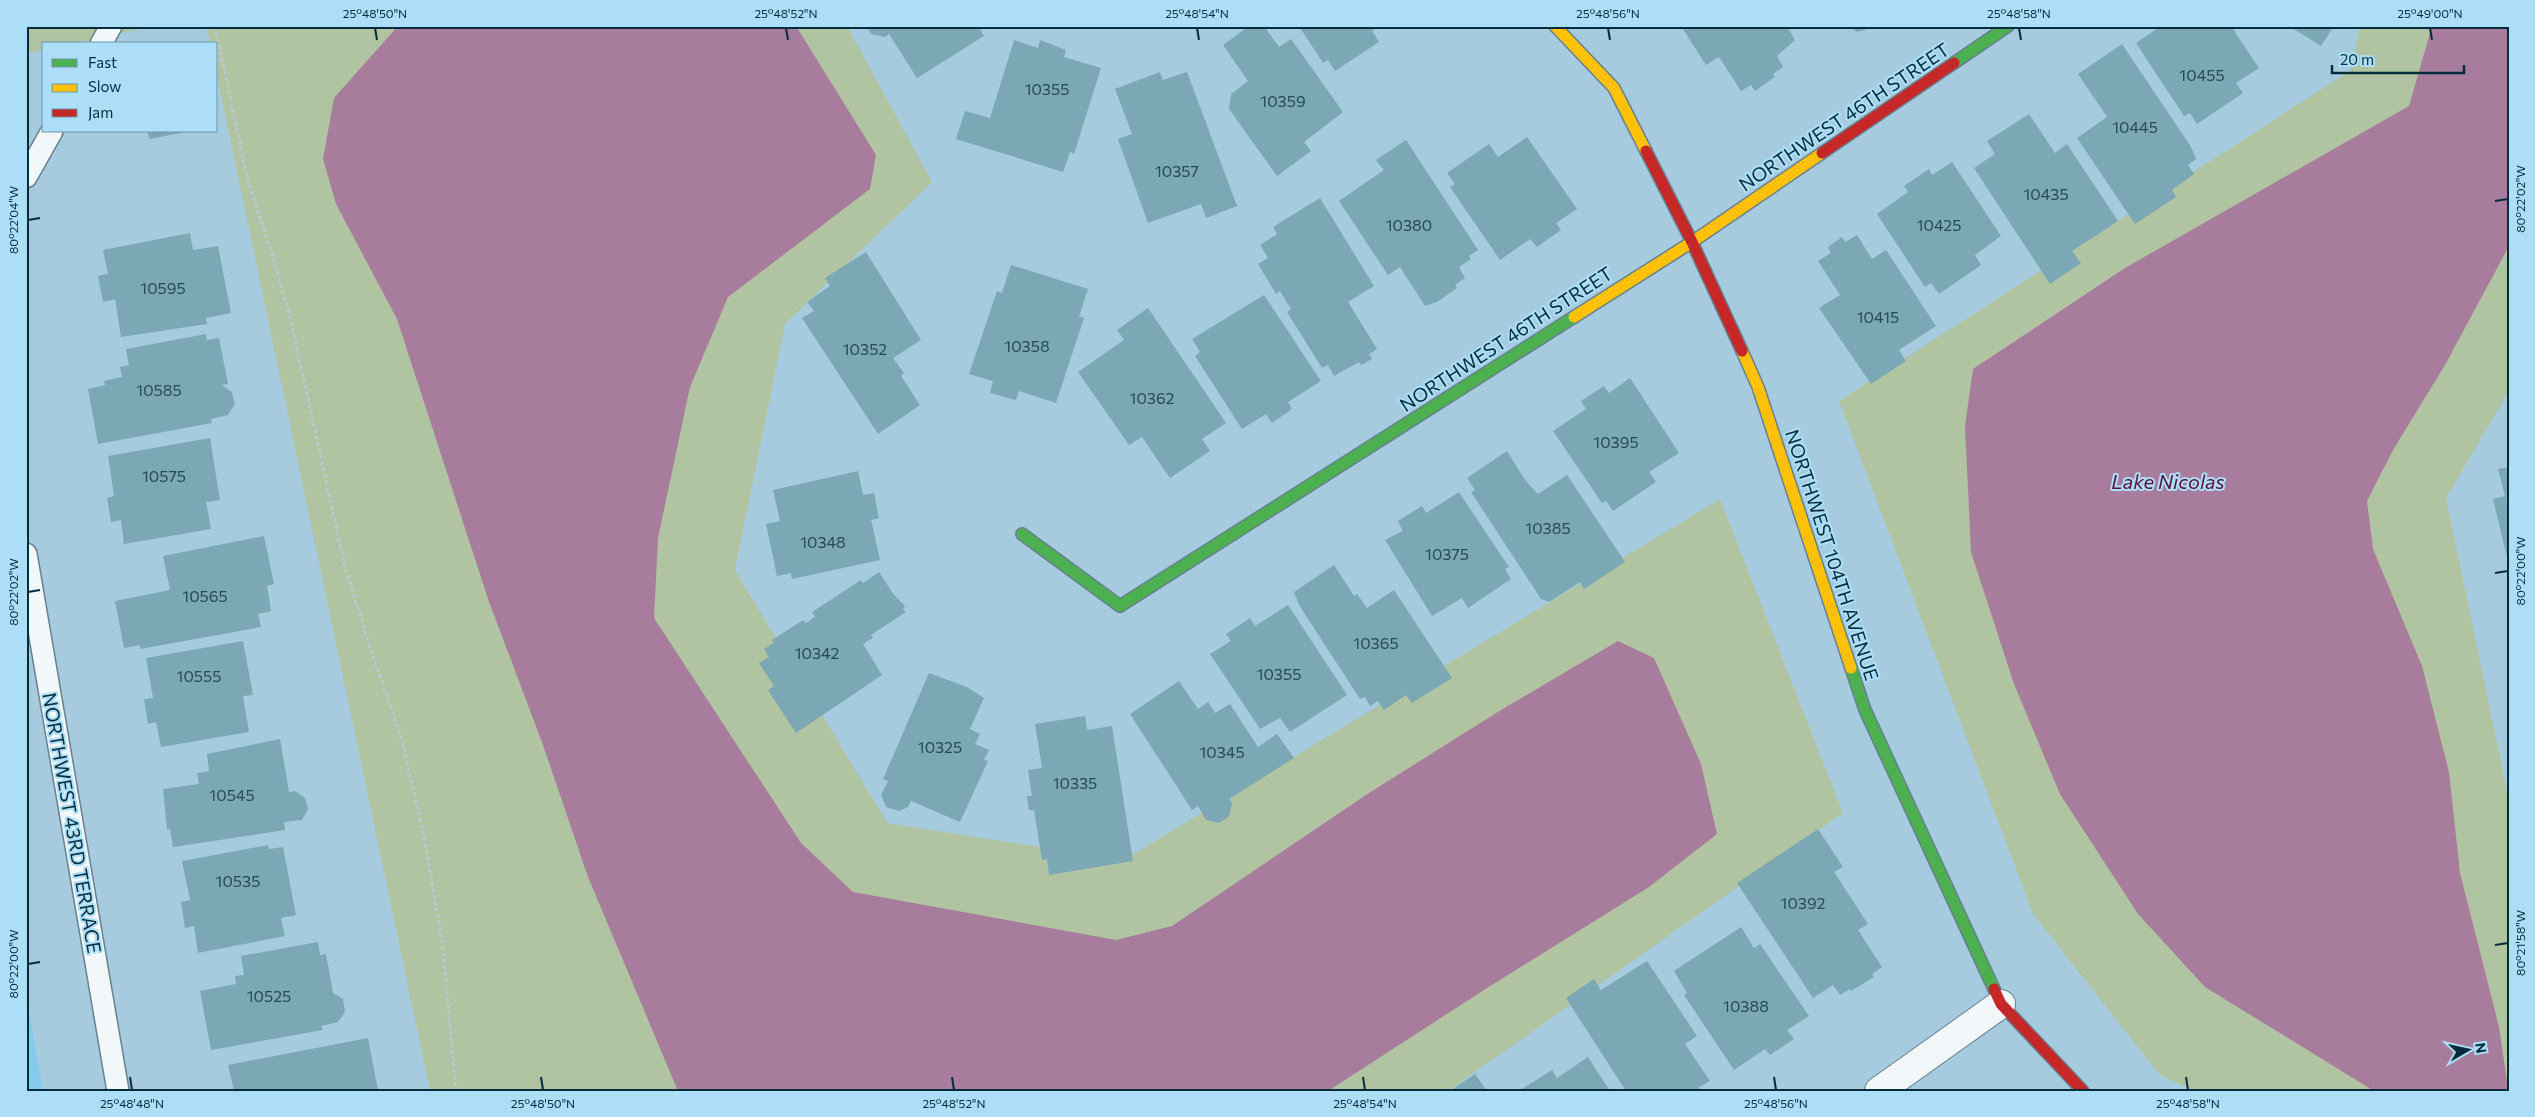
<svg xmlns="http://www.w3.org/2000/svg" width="2535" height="1117" font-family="Commissioner,sans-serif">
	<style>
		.built { fill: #83caed }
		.green { fill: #b0c4a2 }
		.water { fill: #a87c9c }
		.building { fill: #7ca7b4 }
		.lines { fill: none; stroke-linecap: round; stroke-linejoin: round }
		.lane-casing { stroke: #67818f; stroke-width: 24 }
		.street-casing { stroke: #67818f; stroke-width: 30 }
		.fast-casing { stroke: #67818f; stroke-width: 14 }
		.slow-casing { stroke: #67818f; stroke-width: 14 }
		.jam-casing { stroke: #67818f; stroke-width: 14 }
		.path { stroke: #bbc8ce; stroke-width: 3; stroke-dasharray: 4 2.5; stroke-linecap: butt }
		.lane { stroke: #f2f7fa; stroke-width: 21 }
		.street { stroke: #f2f7fa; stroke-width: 28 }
		.fast { stroke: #4caf50; stroke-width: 11 }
		.slow { stroke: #ffc107; stroke-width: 11 }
		.jam { stroke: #c62828; stroke-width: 11 }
		.ticks { fill: none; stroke: #042c3d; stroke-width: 2 }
		.labels { text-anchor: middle; stroke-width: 4; stroke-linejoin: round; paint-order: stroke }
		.number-label { font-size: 16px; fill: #224b5b }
		.street-label { font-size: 19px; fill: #042c3d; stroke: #acdef8 }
		.water-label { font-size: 20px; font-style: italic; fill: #5a103a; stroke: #acdef8 }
		.neatline { fill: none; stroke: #042c3d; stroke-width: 2 }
		.ticks-label { font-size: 12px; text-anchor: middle; fill: #042c3d }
	</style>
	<rect width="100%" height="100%" fill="#a6cbdf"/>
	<path class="built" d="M 26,994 L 43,1091 L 26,1091 Z"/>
	<g class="green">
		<path d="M 26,26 L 152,26 L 72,44 L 44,44 L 44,50 L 26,54 Z"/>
		<path d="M 207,26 L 847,26 L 932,182 L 785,324 L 735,570 L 887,823 L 1124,860 L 1720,499 L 1843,813 L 1448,1091 L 430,1091 L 216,72 L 216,44 L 210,44 Z"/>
		<path d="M 2360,26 L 2509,26 L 2509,391 L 2446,498 L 2509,800 L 2509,1091 L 2195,1091 L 2160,1075 L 2033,914 L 1839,401 L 2350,71 Z"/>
	</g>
	<g class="water">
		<path d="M 398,26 L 796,26 L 876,155 L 870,189 L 728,297 L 690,387 L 658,538 L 654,618 L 801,843 L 853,892 L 1116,940 L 1172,926 L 1369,793 L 1501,710 L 1618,641 L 1654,658 L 1701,764 L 1717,834 L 1649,887 L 1487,988 L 1328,1091 L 678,1091 L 588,877 L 543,745 L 488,599 L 397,319 L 336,204 L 323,159 L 334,98 Z"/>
		<path d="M 2432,26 L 2509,26 L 2509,246 L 2445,365 L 2393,450 L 2367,501 L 2373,549 L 2422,666 L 2449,772 L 2460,873 L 2499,1027 L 2508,1088 L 2505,1091 L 2374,1091 L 2205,987 L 2138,914 L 2060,794 L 2014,684 L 1971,552 L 1965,426 L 1973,369 L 2125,268 L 2409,106 Z"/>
	</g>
	<g class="building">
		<path d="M 866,26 L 978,26 L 984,36 L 917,78 L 889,34 L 885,37 L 871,34 Z"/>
		<path d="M 1249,26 L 1264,26 L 1279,47 L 1291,39 L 1343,112 L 1304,142 L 1311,151 L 1277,176 L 1229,109 L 1231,94 L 1248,81 L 1223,45 Z"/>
		<path d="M 1299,26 L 1379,26 L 1372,31 L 1379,42 L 1335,71 L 1328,60 L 1323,63 Z"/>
		<path d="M 1681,26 L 1787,26 L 1795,40 L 1777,56 L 1783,67 L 1773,74 L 1775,77 L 1755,91 L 1751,85 L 1741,91 L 1719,57 L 1706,65 Z"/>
		<path d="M 1852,26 L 1868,26 L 1865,30 L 1856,32 Z"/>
		<path d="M 2161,26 L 2231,26 L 2259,68 L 2236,83 L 2243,93 L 2197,124 L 2190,113 L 2184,116 L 2136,43 Z"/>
		<path d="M 2289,26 L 2334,26 L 2321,46 Z"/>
		<path d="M 1014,40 L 1038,48 L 1040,40 L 1066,50 L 1064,57 L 1101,68 L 1074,154 L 1070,152 L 1063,172 L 956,139 L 965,111 L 990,118 Z"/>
		<path d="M 2122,44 L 2191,147 L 2196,159 L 2188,165 L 2194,174 L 2172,190 L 2176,197 L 2135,224 L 2077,138 L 2107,117 L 2078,74 Z"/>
		<path d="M 1160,72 L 1163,80 L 1187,72 L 1237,206 L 1206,218 L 1201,204 L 1148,223 L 1118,139 L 1132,134 L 1115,89 Z"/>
		<path d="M 2029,114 L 2055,153 L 2067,144 L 2118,221 L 2072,251 L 2081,263 L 2050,284 L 1974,168 L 1995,154 L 1987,141 Z"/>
		<path d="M 148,131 L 186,131 L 186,132 L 149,139 Z"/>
		<path d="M 1527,137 L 1577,209 L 1556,223 L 1561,230 L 1537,247 L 1530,239 L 1500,260 L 1450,187 L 1455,184 L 1447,173 L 1489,144 L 1498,157 Z"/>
		<path d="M 1406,140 L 1478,250 L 1469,256 L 1471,259 L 1459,267 L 1465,278 L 1455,285 L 1457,288 L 1437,302 L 1425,306 L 1400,267 L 1388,275 L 1339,201 L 1384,170 L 1376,160 Z"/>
		<path d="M 1952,162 L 2001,236 L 1975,255 L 1981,265 L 1939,294 L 1931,283 L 1925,287 L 1877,214 L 1908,192 L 1904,186 L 1929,169 L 1932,175 Z"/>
		<path d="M 1320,198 L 1374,286 L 1348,302 L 1377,349 L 1369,354 L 1372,359 L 1361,365 L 1359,362 L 1334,376 L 1328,365 L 1322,368 L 1287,312 L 1291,309 L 1280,291 L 1276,294 L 1258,264 L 1268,258 L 1260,245 L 1277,234 L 1273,227 Z"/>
		<path d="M 190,233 L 193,250 L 218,246 L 231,313 L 206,318 L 207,324 L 121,337 L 115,299 L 103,302 L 98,276 L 108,274 L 103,250 Z"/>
		<path d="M 1857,235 L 1872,259 L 1886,250 L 1936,326 L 1899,350 L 1906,361 L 1871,384 L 1819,308 L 1840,295 L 1818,261 L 1831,253 L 1828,247 L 1842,237 L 1845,242 Z"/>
		<path d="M 866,252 L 921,340 L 893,358 L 904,373 L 901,376 L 920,405 L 878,434 L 802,318 L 814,311 L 807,302 L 830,286 L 825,278 Z"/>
		<path d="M 1011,265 L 1088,289 L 1079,316 L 1084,318 L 1056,403 L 1019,391 L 1016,400 L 990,393 L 993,381 L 969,374 L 997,291 L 1002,293 Z"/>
		<path d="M 1264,295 L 1321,381 L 1288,402 L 1292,409 L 1272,423 L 1266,414 L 1242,429 L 1195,356 L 1200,352 L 1192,339 Z"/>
		<path d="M 1148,308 L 1226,423 L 1202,439 L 1210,451 L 1170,478 L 1142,437 L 1129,445 L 1078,372 L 1124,340 L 1117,330 Z"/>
		<path d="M 206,334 L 207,340 L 219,338 L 228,384 L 222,385 L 232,392 L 235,404 L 228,415 L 211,419 L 212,423 L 98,444 L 88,389 L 105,385 L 104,381 L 122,377 L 120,367 L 129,365 L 126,349 Z"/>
		<path d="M 1630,378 L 1679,453 L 1649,472 L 1656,482 L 1613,511 L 1606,501 L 1602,503 L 1553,431 L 1586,409 L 1581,401 L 1604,386 L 1609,393 Z"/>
		<path d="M 210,438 L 220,500 L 206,502 L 211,529 L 124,544 L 121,520 L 111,522 L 107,498 L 114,496 L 108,456 Z"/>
		<path d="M 1507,451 L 1525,480 L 1538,494 L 1567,475 L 1625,562 L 1584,589 L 1580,582 L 1549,602 L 1541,599 L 1471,492 L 1475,490 L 1467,478 Z"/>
		<path d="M 2509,467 L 2509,556 L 2507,557 L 2493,499 L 2505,496 L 2498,469 Z"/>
		<path d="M 858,471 L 863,495 L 874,493 L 879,518 L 871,520 L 880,560 L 792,579 L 791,573 L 777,576 L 766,524 L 780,521 L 773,490 Z"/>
		<path d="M 1459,492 L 1509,567 L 1505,569 L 1511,579 L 1468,608 L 1462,598 L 1432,616 L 1385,540 L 1403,531 L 1398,521 L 1422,506 L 1426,513 Z"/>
		<path d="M 264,536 L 274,584 L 267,586 L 271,611 L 258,614 L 261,627 L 140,649 L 140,645 L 124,648 L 115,601 L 170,590 L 163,556 Z"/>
		<path d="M 1334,565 L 1354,596 L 1357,594 L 1367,608 L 1394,590 L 1452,678 L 1412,703 L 1406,695 L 1384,710 L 1378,701 L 1370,706 L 1365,697 L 1360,699 L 1299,605 L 1294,592 Z"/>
		<path d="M 879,572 L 894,595 L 905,606 L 903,609 L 906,612 L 871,635 L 873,638 L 863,644 L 882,675 L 796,733 L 768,690 L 774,686 L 759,663 L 769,657 L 764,649 L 774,643 L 772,640 L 803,620 L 806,623 L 815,617 L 812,612 L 861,580 L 863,583 Z"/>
		<path d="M 1288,605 L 1347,695 L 1290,732 L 1280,718 L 1260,729 L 1210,654 L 1231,641 L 1226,634 L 1250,618 L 1255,626 Z"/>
		<path d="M 243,641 L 253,695 L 243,696 L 249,732 L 161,747 L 156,722 L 148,724 L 144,699 L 153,698 L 146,658 Z"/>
		<path d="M 929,673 L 967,687 L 984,698 L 970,729 L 980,734 L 975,744 L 989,750 L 984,760 L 988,761 L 960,822 L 911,801 L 908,807 L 899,811 L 886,807 L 881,795 L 888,781 L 883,779 Z"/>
		<path d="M 1179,681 L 1198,709 L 1208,702 L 1215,713 L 1230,704 L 1258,747 L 1277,734 L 1294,758 L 1229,799 L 1232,803 L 1229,816 L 1219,823 L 1206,820 L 1198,806 L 1192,810 L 1130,714 Z"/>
		<path d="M 1085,716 L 1087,730 L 1112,726 L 1133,861 L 1049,875 L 1047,859 L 1042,860 L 1034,810 L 1029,810 L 1027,796 L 1032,796 L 1028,770 L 1042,768 L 1035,724 Z"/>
		<path d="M 280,739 L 289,792 L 295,791 L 305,798 L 308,809 L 302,820 L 284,822 L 285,830 L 173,847 L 170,829 L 167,830 L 163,789 L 199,784 L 197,773 L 209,771 L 207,754 Z"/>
		<path d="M 1818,829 L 1843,867 L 1834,872 L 1868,924 L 1858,930 L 1882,967 L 1872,974 L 1874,977 L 1851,991 L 1850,989 L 1840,995 L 1833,985 L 1813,998 L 1737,883 Z"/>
		<path d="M 268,845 L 269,849 L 283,847 L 296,915 L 281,918 L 285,936 L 198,953 L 194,926 L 185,928 L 181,902 L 190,900 L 182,861 Z"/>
		<path d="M 1741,927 L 1754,948 L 1760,944 L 1809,1016 L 1787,1030 L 1794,1039 L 1770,1055 L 1765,1049 L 1734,1070 L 1684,995 L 1687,993 L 1674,971 Z"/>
		<path d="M 318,942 L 320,955 L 326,954 L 333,993 L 343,999 L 345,1012 L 338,1022 L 321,1026 L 323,1030 L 211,1050 L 200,991 L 236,984 L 235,976 L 244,975 L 241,956 Z"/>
		<path d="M 1647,961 L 1697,1036 L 1685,1044 L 1710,1081 L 1699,1087 L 1701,1091 L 1626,1091 L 1566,998 L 1594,979 L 1601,990 Z"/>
		<path d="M 368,1038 L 378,1091 L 234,1091 L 228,1065 Z"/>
		<path d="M 1588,1057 L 1610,1091 L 1519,1091 L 1552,1070 L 1557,1078 Z"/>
		<path d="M 1475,1074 L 1487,1091 L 1450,1091 Z"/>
	</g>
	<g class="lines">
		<defs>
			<g id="lane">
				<path d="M 101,44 L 111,26"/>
				<path d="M 26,177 L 52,131"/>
				<path d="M 26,554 L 118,1091"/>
			</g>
			<path id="street" d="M 1879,1091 L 2001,1004"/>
			<g id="fast">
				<path d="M 1954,63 L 2008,26"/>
				<path d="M 1022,534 L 1120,606 L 1574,317"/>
				<path d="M 1851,668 L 1865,710 L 1994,989"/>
			</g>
			<g id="slow">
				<path d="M 1555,26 L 1614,88 L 1646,151"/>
				<path d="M 1574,317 L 1692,242 L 1822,153"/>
				<path d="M 1742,351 L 1758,387 L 1851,668"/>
			</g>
			<g id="jam">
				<path d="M 1646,151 L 1692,242 L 1742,351"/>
				<path d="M 1822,153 L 1954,63"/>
				<path d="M 1994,989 L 2001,1004 L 2083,1091"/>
			</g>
		</defs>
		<use href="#lane" class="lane-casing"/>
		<use href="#street" class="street-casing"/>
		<use href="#fast" class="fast-casing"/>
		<use href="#slow" class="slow-casing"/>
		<use href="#jam" class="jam-casing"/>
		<path class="path" d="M 215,26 L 248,181 L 275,263 L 290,317 L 345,567 L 370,647 L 402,740 L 425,842 L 442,940 L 456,1091"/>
		<use href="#lane" class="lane"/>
		<use href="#street" class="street"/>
		<use href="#fast" class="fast"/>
		<use href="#slow" class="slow"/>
		<use href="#jam" class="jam"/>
	</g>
	<path class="ticks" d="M 375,28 L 377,40M 786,28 L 788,40M 1197,28 L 1199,40M 1608,28 L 1610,40M 2019,28 L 2021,40M 2430,28 L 2432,40M 2495,201 L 2508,199M 28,220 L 40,218M 2495,573 L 2508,571M 28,592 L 40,590M 2495,945 L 2508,943M 28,964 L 40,962M 130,1077 L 132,1090M 541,1077 L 543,1090M 952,1077 L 954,1090M 1363,1077 L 1365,1090M 1774,1077 L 1776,1090M 2186,1077 L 2188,1090"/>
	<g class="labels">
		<g class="number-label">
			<text x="2202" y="81">10455</text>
			<text x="1047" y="95">10355</text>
			<text x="1283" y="107">10359</text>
			<text x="2135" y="133">10445</text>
			<text x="1177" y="177">10357</text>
			<text x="2046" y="200">10435</text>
			<text x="1409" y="231">10380</text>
			<text x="1939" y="231">10425</text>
			<text x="163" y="294">10595</text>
			<text x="1878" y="323">10415</text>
			<text x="1027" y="352">10358</text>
			<text x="865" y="355">10352</text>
			<text x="159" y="396">10585</text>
			<text x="1152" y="404">10362</text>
			<text x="1616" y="448">10395</text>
			<text x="164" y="482">10575</text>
			<text x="1548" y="534">10385</text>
			<text x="823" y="548">10348</text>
			<text x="1447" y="560">10375</text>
			<text x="205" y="602">10565</text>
			<text x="1376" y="649">10365</text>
			<text x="817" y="659">10342</text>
			<text x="1279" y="680">10355</text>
			<text x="199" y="682">10555</text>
			<text x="940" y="753">10325</text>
			<text x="1222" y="758">10345</text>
			<text x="1075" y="789">10335</text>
			<text x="232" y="801">10545</text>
			<text x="238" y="887">10535</text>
			<text x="1803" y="909">10392</text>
			<text x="269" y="1002">10525</text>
			<text x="1746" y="1012">10388</text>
		</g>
		<g class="street-label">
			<text transform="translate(1844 117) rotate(-34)" y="7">NORTHWEST 46TH STREET</text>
			<text transform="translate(1506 339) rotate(-33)" y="7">NORTHWEST 46TH STREET</text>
			<text transform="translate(1832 555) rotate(72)" y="7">NORTHWEST 104TH AVENUE</text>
			<text transform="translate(72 823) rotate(80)" y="7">NORTHWEST 43RD TERRACE</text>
		</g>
		<g class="water-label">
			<text x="2168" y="489">Lake Nicolas</text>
		</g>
	</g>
	<rect width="2535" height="1117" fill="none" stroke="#acdef8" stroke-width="55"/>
	<rect x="42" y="42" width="175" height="90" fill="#acdef8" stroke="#6997ad"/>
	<rect x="52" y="59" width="25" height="8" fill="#4caf50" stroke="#6997ad"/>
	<text x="88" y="68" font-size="15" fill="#042c3d">Fast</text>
	<rect x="52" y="84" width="25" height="8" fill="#ffc107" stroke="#6997ad"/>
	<text x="88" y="92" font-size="15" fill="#042c3d">Slow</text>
	<rect x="52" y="109" width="25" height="8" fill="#c62828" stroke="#6997ad"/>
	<text x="88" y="118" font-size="15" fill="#042c3d">Jam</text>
	<g transform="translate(2468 1050) rotate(81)" stroke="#acdef8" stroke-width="4" paint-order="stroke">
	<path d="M0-4L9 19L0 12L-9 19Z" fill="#042c3d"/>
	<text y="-8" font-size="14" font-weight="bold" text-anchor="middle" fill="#042c3d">N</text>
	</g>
	<path d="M2332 65v8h132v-8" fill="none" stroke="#042c3d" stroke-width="2.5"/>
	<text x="2340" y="65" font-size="15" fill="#042c3d" stroke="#acdef8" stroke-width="4" paint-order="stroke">20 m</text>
	<rect x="28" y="28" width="2480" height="1062" class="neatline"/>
	<g class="ticks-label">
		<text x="375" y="18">25°48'50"N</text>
		<text x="786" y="18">25°48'52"N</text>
		<text x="1197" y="18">25°48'54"N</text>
		<text x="1608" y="18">25°48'56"N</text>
		<text x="2019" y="18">25°48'58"N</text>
		<text x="2430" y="18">25°49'00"N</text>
		<text transform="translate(2521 199) rotate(-90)" y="4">80°22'02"W</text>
		<text transform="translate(14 220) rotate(-90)" y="4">80°22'04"W</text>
		<text transform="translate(2521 571) rotate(-90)" y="4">80°22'00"W</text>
		<text transform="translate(14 592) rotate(-90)" y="4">80°22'02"W</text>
		<text transform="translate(2521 943) rotate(-90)" y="4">80°21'58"W</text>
		<text transform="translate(14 964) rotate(-90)" y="4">80°22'00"W</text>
		<text x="132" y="1108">25°48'48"N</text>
		<text x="543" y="1108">25°48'50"N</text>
		<text x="954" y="1108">25°48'52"N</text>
		<text x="1365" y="1108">25°48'54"N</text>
		<text x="1776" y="1108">25°48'56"N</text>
		<text x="2188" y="1108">25°48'58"N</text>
	</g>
</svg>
